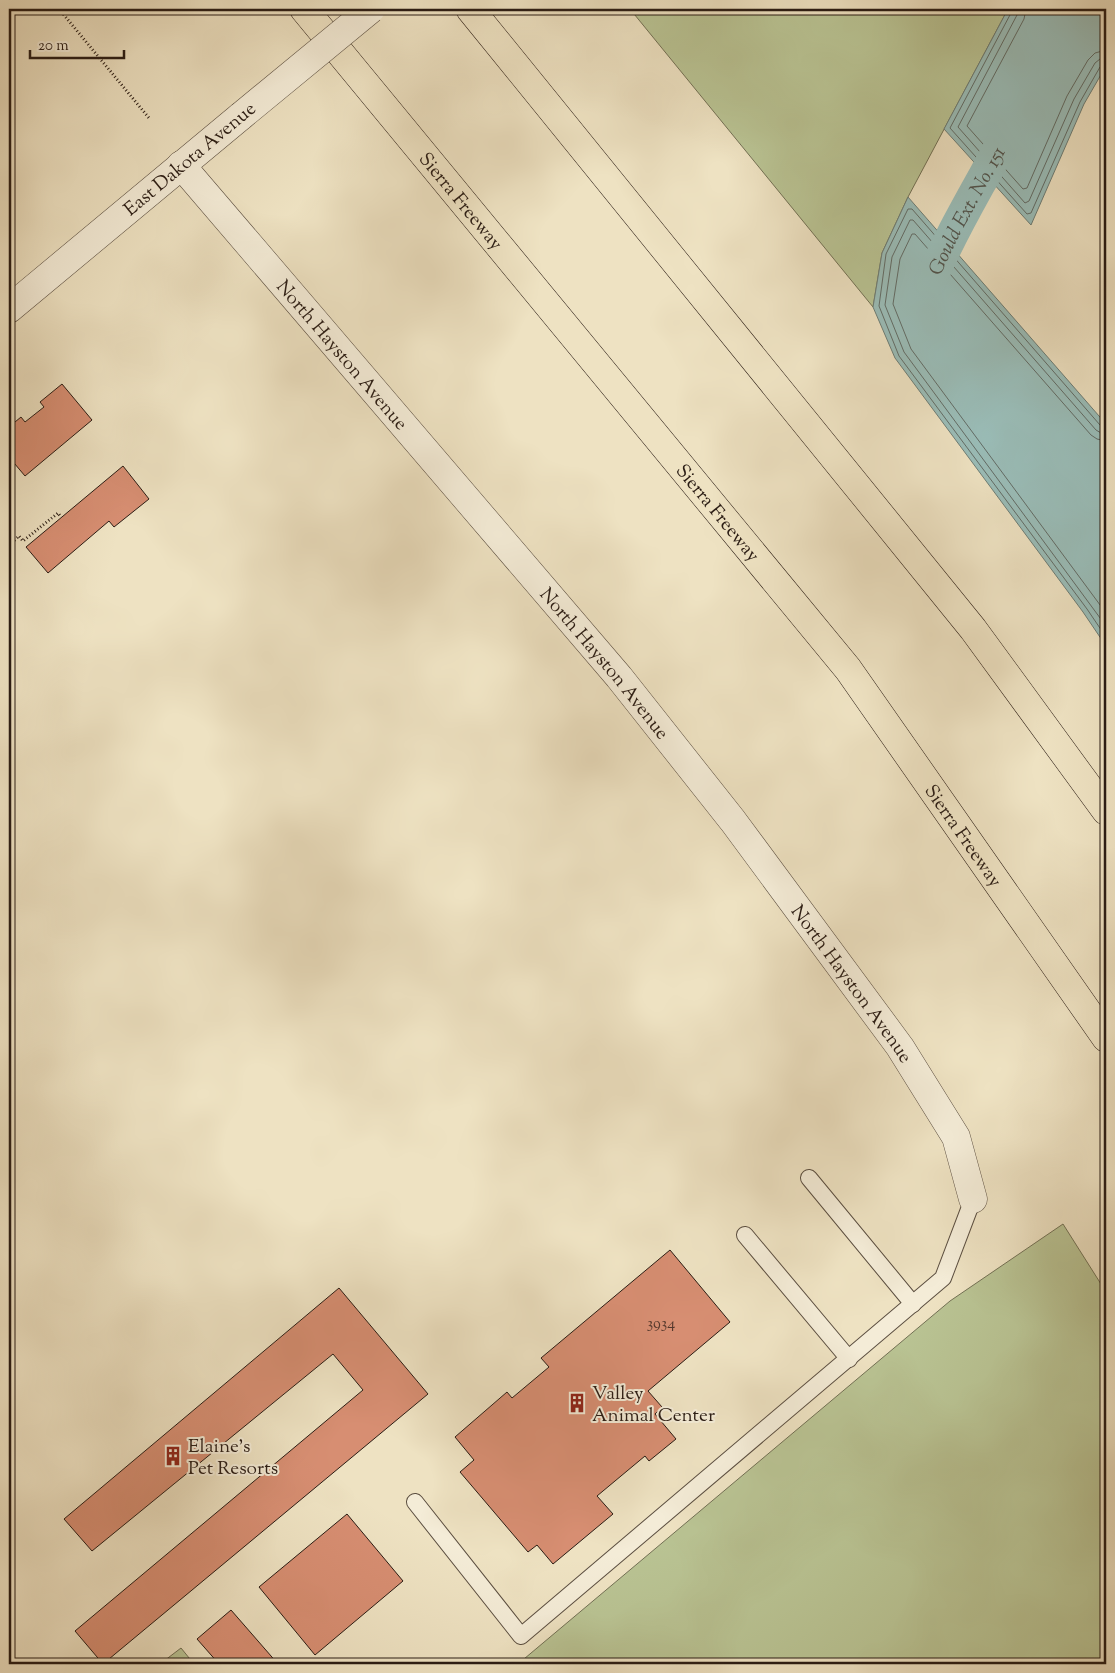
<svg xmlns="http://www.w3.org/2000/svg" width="1115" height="1673" font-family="'Sorts Mill Goudy',serif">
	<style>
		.green { fill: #b9c393; stroke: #727054 }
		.water { fill: #9abdb8; stroke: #6d7d76 }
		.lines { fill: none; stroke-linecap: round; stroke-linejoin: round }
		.shore { stroke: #626c66; stroke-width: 1 }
		.canal { stroke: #9abdb8; stroke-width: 32 }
		.building { fill: #d78e72; stroke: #2a1c14 }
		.service-casing { stroke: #5b4e40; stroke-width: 18 }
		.minor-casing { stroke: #5b4e40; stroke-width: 29 }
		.tertiary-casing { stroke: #5b4e40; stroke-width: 29 }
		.motorway-casing { stroke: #2a1c14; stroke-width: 29 }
		.path { stroke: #2a1c14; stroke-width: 3; stroke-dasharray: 1 2.5; stroke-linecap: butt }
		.service { stroke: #f4ecd7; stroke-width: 16 }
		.minor { stroke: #f4ecd7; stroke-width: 28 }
		.tertiary { stroke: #f4ecd7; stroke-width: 28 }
		.motorway { stroke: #eee2c2; stroke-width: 28 }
		.tertiary-bridge-casing { stroke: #5b4e40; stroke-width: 29; stroke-linecap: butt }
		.tertiary-bridge { stroke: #f4ecd7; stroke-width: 28 }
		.labels { text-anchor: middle; stroke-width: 4; stroke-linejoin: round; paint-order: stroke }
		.number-label { font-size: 16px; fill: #55382c }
		.street-label { font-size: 19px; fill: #2a1c14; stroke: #f4ecd7 }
		.poi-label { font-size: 19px; fill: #2a1c14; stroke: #f4ecd7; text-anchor: start }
		.water-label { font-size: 20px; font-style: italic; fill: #51544d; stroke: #f4ecd7 }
	</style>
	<rect width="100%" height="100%" fill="#eee2c2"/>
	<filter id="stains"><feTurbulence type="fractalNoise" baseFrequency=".004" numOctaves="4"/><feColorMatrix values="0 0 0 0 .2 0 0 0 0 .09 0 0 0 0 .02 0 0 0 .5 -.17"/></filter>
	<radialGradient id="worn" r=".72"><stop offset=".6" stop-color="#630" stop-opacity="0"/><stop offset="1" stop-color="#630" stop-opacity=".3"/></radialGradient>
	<g class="green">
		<path d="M 630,9 L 1008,9 L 908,197 L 882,253 L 873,307 Z"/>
		<path d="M 1063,1224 L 1106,1292 L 1106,1664 L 518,1664 L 950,1301 Z"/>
		<path d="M 181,1648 L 194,1664 L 160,1664 Z"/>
	</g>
	<g class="water">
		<path d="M 1008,9 L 1106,9 L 1106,66 L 1084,104 L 1031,225 L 944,129 Z"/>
		<path d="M 908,197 L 1106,424 L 1106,646 L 1083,612 L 895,358 L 873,307 L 882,253 Z"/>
	</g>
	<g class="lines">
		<g class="shore">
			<path d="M 1012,9 L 1011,13 L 950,128 L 1027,214 L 1031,213 L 1080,102 L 1100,67 L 1106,64"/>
			<path d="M 1018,9 L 1017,15 L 958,127 L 1025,203 L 1029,201 L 1074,99 L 1095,63 L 1100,59 L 1106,58"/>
			<path d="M 1026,9 L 1024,19 L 967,126 L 1023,189 L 1027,188 L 1067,96 L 1088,60 L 1095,53 L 1106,50"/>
			<path d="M 1106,427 L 1100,425 L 912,209 L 908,209 L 886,254 L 879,306 L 899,356 L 1087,609 L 1106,637"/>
			<path d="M 1106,433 L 1101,433 L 1096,430 L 913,220 L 910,220 L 892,257 L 885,305 L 904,352 L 1106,626"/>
			<path d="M 1106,441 L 1097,439 L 1091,435 L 915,234 L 912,234 L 900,259 L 893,304 L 911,349 L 1106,613"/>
		</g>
		<path class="canal" id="s1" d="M 930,282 C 951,231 981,184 1006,135"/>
	</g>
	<g class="building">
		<path d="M 62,384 L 92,420 L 25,476 L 9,457 L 9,427 L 21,417 L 25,422 L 44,407 L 40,402 Z"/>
		<path d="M 123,466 L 149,499 L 114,527 L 109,521 L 48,573 L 26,547 Z"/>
		<path d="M 670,1250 L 730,1322 L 648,1391 L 662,1407 L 655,1414 L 676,1439 L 649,1461 L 645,1456 L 597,1496 L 613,1514 L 553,1564 L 537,1545 L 528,1552 L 460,1472 L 474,1460 L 455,1437 L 507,1392 L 512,1398 L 549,1367 L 541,1358 Z"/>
		<path d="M 339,1288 L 428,1394 L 103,1664 L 75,1631 L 363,1390 L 333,1354 L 92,1551 L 64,1519 Z"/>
		<path d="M 347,1514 L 403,1581 L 315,1655 L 259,1587 Z"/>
		<path d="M 231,1610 L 278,1664 L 219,1664 L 197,1639 Z"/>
	</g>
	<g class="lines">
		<defs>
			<g id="service">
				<path d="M 809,1178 L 913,1304"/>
				<path d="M 745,1235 L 849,1359"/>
				<path d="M 415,1502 L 521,1636 L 943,1278 L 973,1199"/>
			</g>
			<g id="minor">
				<path id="s2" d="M 181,165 L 619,677 L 733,821 L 900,1047 L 956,1137 L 973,1199"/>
			</g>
			<path id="tertiary" d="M 9,309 L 241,116"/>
			<g id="motorway">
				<path id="s3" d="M 304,9 L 848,669 L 1106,1038"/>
				<path d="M 470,9 L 973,629 L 1106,811"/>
			</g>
		</defs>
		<use href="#service" class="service-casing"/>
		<use href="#minor" class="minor-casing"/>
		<use href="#tertiary" class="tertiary-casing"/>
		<use href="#motorway" class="motorway-casing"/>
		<g class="path">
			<path d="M 59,9 L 149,118"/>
			<path d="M 9,545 L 19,536 L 23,541 L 58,513 L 61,517"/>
		</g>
		<use href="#service" class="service"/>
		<use href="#minor" class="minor"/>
		<use href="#tertiary" class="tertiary"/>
		<use href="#motorway" class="motorway"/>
		<defs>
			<path id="tertiary-bridge" d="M 241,116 L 371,9"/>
		</defs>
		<use href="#tertiary-bridge" class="tertiary-bridge-casing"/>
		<use href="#tertiary-bridge" class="tertiary-bridge"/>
	</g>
	<defs>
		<symbol id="building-bare" viewBox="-9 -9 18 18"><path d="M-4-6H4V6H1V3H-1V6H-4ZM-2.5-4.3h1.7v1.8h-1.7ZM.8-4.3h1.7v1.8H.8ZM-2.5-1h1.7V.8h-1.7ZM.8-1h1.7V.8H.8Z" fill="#8f2418" stroke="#f4ecd7" stroke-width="2.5" paint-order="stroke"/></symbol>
	</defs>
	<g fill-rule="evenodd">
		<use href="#building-bare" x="563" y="1389" width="28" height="28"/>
		<use href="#building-bare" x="159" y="1442" width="28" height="28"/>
	</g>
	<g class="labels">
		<g class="number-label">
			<text x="661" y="1328">3934</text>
		</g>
		<g class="street-label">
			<text transform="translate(189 158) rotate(-40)" y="7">East Dakota Avenue</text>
			<text dy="7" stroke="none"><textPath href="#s3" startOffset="248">Sierra Freeway</textPath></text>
			<text dy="7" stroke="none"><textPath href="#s2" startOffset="249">North Hayston Avenue</textPath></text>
			<text dy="7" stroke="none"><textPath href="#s3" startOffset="652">Sierra Freeway</textPath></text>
			<text dy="7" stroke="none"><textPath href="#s2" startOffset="654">North Hayston Avenue</textPath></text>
			<text dy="7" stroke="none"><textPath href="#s3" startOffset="1058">Sierra Freeway</textPath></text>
			<text dy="7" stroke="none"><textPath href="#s2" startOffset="1059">North Hayston Avenue</textPath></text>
		</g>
		<g class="poi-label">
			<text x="592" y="1399">Valley<tspan x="592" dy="22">Animal Center</tspan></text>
			<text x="188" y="1452">Elaine's<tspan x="188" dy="22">Pet Resorts</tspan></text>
		</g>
		<g class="water-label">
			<text dy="7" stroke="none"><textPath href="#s1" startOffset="80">Gould Ext. No. 151</textPath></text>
		</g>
	</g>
	<rect width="1115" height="1673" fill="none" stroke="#eee2c2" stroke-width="30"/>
	<rect x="10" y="10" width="1095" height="1653" fill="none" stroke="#2a1c14" stroke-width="2.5"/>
	<rect x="15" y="15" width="1085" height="1643" fill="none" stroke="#2a1c14"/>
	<path d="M30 50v8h94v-8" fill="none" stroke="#2a1c14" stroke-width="2.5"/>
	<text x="38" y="50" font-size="15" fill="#2a1c14" stroke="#f4ecd7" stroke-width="4" paint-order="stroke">20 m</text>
	<rect width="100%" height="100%" filter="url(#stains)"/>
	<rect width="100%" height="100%" fill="url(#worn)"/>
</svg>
